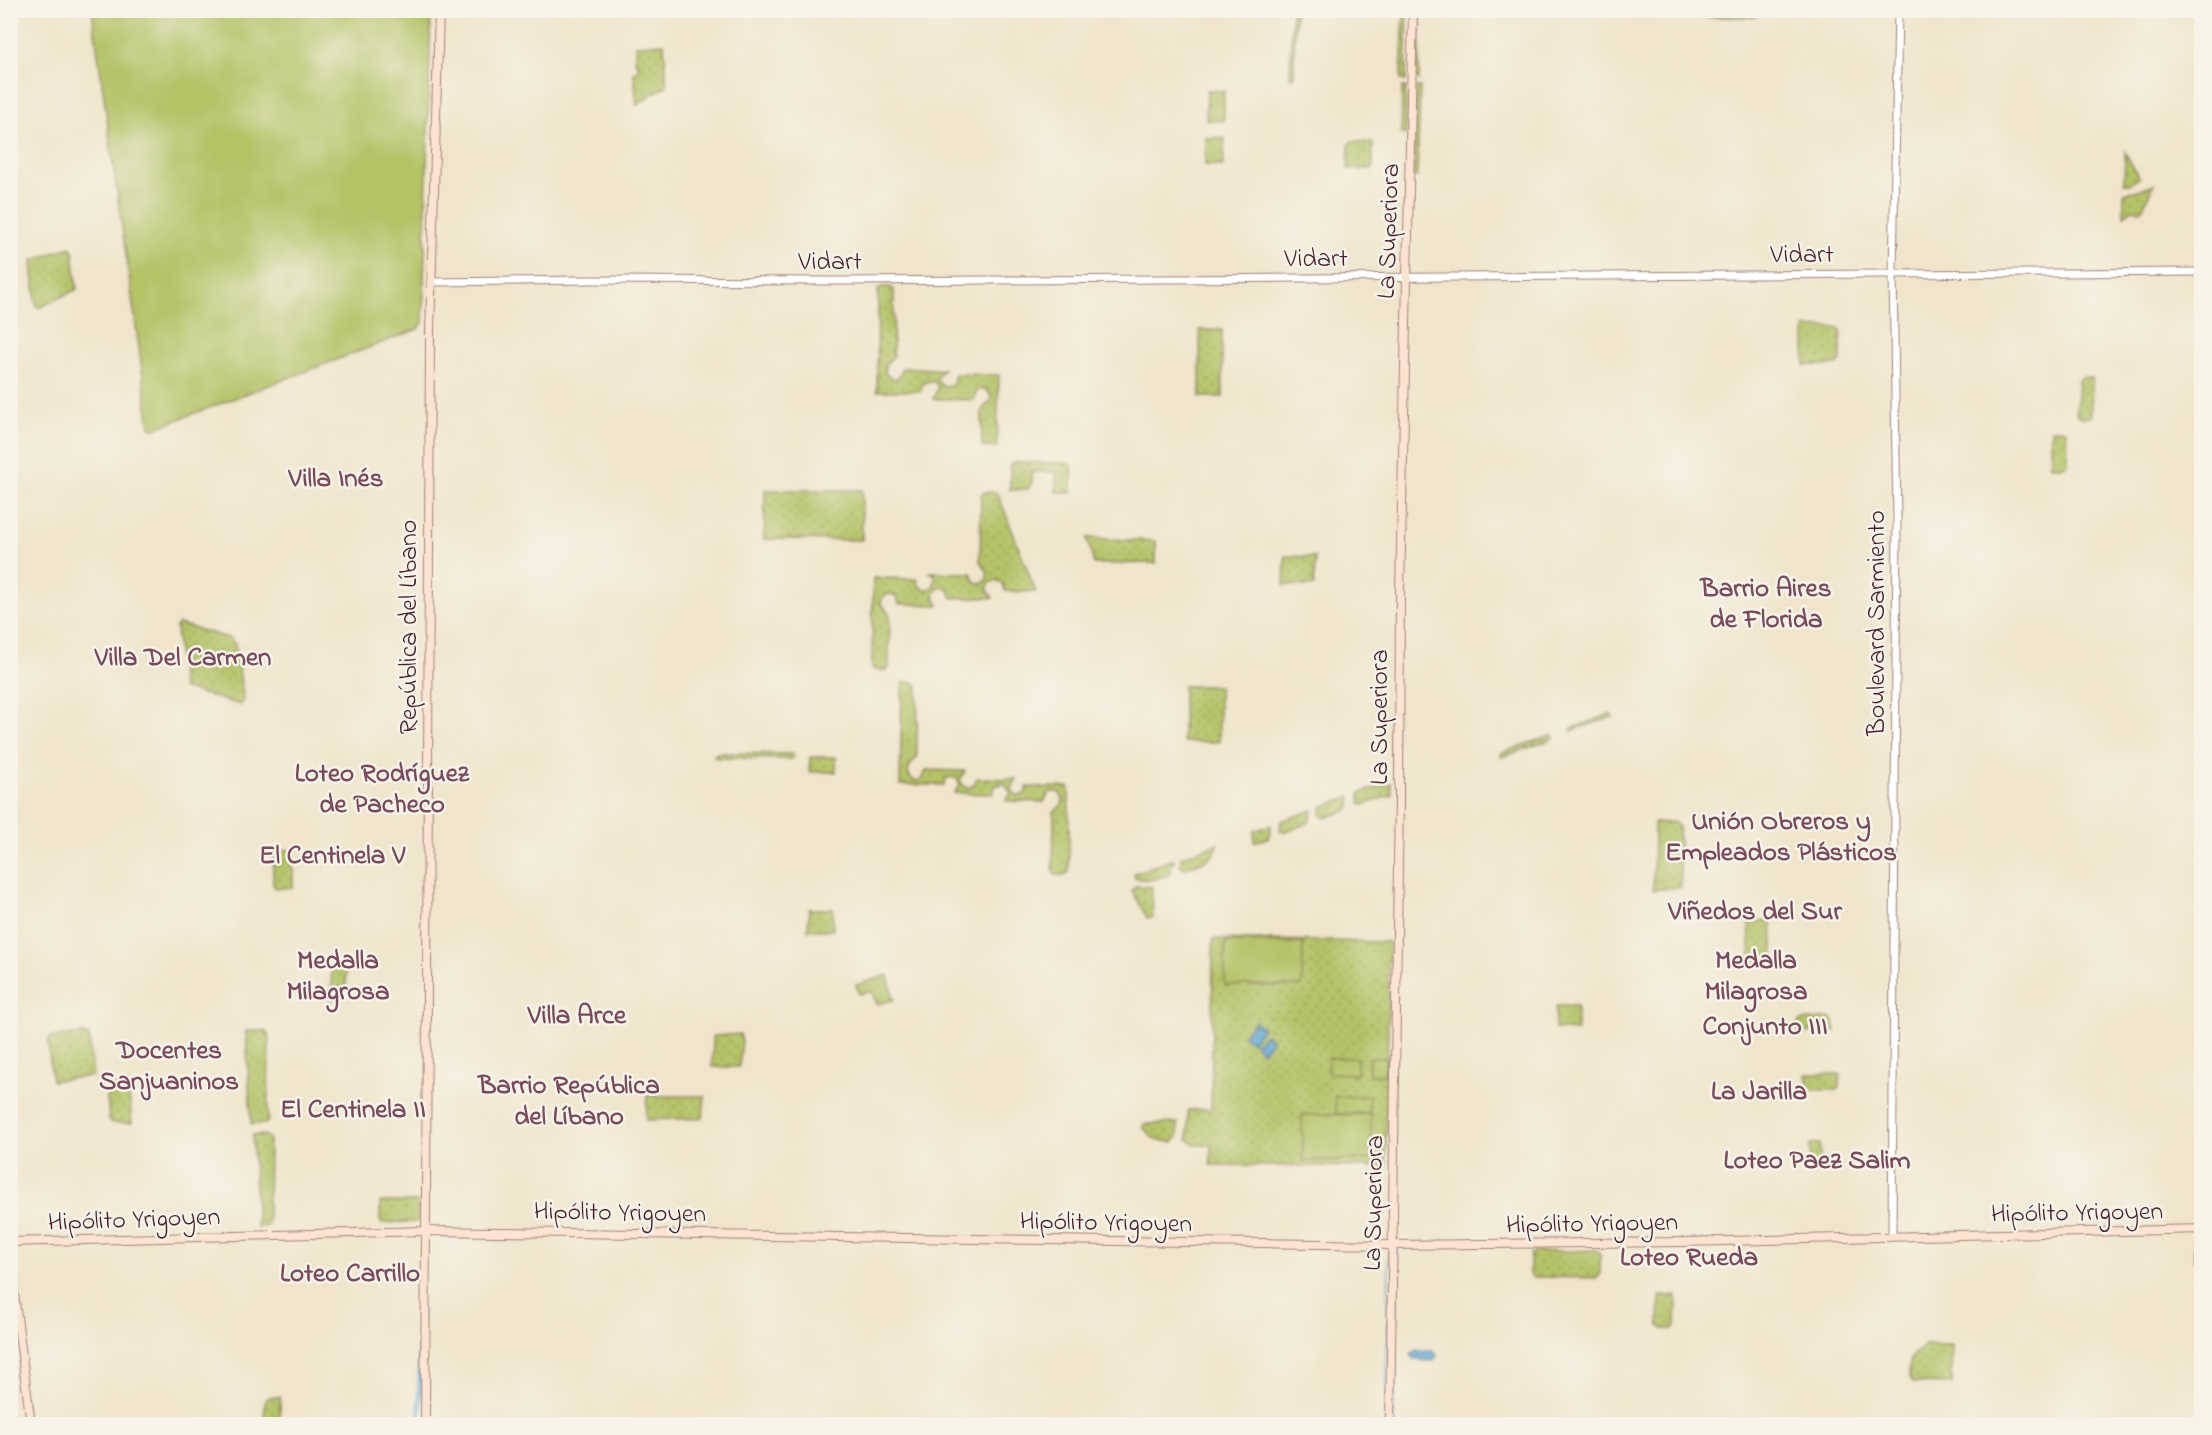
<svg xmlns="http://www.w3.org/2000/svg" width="2212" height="1435" font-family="'Indie Flower',sans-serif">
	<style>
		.grass { fill: url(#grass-dots); stroke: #7e7148; stroke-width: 1.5 }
		.pitch { fill: #b3c366; stroke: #7e7148; stroke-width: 1.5 }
		.water { fill: url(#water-waves); stroke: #50627e; stroke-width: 1.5 }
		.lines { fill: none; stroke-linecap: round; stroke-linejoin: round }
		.stream { stroke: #57a4d0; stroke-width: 1.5 }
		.canal { stroke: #57a4d0; stroke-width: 5 }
		.tertiary-casing { stroke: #9d827b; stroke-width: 9 }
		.secondary-casing { stroke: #9d827b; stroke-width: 10 }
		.tertiary { stroke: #fff; stroke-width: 7 }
		.secondary { stroke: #fde4d1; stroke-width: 8 }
		.labels { text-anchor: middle; stroke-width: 5; stroke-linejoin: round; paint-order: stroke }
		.street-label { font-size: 26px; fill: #4a1f2b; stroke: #f7f3e8 }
		.neighbourhood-label { font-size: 27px; font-weight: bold; fill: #784a5b; stroke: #f7f3e8 }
	</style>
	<defs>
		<pattern id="grass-dots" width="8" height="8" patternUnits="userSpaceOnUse" patternTransform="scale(1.5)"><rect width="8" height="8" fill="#b3c366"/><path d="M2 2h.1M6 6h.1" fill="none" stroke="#9ba759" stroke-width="1.8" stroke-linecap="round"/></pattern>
		<pattern id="water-waves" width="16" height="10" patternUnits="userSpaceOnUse" patternTransform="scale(1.5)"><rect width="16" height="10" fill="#57a4d0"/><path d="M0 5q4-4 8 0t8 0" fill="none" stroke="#4a85a9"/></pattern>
	</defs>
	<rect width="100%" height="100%" fill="#f7f3e8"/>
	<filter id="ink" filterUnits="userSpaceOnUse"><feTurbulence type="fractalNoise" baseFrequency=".0167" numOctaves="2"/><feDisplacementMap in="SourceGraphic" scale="12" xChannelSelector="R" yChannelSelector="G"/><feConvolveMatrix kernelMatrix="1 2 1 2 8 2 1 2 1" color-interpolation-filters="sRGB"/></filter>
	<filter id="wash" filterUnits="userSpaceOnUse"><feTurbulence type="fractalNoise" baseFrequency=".008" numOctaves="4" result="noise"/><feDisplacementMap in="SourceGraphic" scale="24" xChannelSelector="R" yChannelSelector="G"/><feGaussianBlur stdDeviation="1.35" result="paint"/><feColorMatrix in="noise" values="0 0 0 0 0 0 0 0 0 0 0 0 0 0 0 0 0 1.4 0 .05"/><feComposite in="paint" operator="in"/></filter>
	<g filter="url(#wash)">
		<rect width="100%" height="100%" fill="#f0e5cb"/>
		<g class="grass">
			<path d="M 1292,11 L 1295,11 L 1294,77 L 1290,77 Z"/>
			<path d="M 1404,11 L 1408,11 L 1406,81 L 1401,80 Z"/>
			<path d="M 1416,11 L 1420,11 L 1419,80 L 1415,79 Z"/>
			<path d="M 1685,11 L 1760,10 L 1760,11 L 1756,17 L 1688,17 Z"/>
			<path d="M 664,43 L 667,86 L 652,94 L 637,106 L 634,73 L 640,68 L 635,61 L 635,45 Z"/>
			<path d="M 1402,87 L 1406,87 L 1406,134 L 1401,134 Z"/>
			<path d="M 1416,87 L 1420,87 L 1417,177 L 1413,176 Z"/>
			<path d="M 1207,90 L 1224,91 L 1224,121 L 1206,120 Z"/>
			<path d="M 1206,138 L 1225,138 L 1223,166 L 1205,165 Z"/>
			<path d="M 1352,141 L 1373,143 L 1373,169 L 1348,169 L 1349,145 Z"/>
			<path d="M 2125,152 L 2139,178 L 2130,184 L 2124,183 Z"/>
			<path d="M 2154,184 L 2141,211 L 2133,209 L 2124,215 L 2124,193 L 2138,190 Z"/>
			<path d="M 70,247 L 73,250 L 77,289 L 39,308 L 36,306 L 32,262 L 33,260 Z"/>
			<path d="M 881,287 L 891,287 L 894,290 L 893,357 L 885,365 L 885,374 L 894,379 L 900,376 L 902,368 L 944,369 L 938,375 L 937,379 L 941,385 L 947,386 L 953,383 L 955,374 L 999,375 L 997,447 L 982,447 L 982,410 L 992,399 L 987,390 L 981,389 L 976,392 L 974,400 L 933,399 L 938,388 L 935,382 L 928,381 L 922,385 L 921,391 L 877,391 L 878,290 Z"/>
			<path d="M 1838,327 L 1841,330 L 1841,361 L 1837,365 L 1805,365 L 1805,328 Z"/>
			<path d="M 1200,330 L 1222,330 L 1223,397 L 1200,397 Z"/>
			<path d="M 2082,377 L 2092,378 L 2091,417 L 2080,417 L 2076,413 L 2078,380 Z"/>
			<path d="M 2051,429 L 2062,429 L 2066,431 L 2068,463 L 2064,466 L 2051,466 Z"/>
			<path d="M 1014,462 L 1068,463 L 1072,466 L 1072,492 L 1056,492 L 1056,472 L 1032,472 L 1032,482 L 1028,489 L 1010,490 L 1010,465 Z"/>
			<path d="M 765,490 L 862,490 L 862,540 L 764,539 Z"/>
			<path d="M 984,492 L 994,492 L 998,494 L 1036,592 L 1005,591 L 1003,584 L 996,580 L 990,583 L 987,588 L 993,598 L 952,598 L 949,589 L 941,587 L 936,590 L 934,596 L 939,605 L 899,604 L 895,595 L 887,594 L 882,598 L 881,603 L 890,615 L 889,667 L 886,670 L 875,670 L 872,667 L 873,578 L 917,579 L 920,587 L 926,590 C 934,588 935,583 935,575 L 930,572 L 971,573 L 975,582 L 980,583 L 986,581 L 988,572 L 980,562 L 981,495 Z"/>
			<path d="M 1087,538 L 1156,541 L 1156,563 L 1094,564 Z"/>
			<path d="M 1285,556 L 1315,557 L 1314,586 L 1284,585 Z"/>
			<path d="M 179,624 L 229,638 L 235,644 L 244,701 L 240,705 L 182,688 L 176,627 Z"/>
			<path d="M 905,682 L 915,682 L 918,686 L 917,758 C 910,765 904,772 913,780 L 919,781 L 923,778 L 926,770 L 965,771 L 960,779 L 963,785 L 967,788 L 974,785 L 977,778 L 1017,779 L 1012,788 L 1013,792 L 1018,796 L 1025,794 L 1027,787 L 1069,787 L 1069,872 L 1066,875 L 1056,875 L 1053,872 L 1054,812 L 1062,805 L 1063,799 L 1059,792 L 1050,792 L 1044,802 L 1006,801 L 1011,793 L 1004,783 L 995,786 L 993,794 L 954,793 L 960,785 L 956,778 L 952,777 L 945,779 L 944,785 L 900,785 L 902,685 Z"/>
			<rect x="1183" y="686" width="36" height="56"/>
			<path d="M 1610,714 L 1613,717 L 1571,731 L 1572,728 Z"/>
			<path d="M 1552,735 L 1554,737 L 1550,740 L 1503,757 L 1501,756 L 1501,753 Z"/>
			<path d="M 717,753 L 792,754 L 794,756 L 792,759 L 717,758 L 714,756 Z"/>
			<path d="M 810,757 L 836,757 L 836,772 L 809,772 Z"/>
			<path d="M 1391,783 L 1392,795 L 1364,805 L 1360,803 L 1360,793 Z"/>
			<path d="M 1351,796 L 1351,806 L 1348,810 L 1324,818 L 1321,814 L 1322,807 Z"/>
			<path d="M 1313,810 L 1309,823 L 1284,832 L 1280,830 L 1281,821 Z"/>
			<path d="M 1674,822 L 1678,826 L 1681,887 L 1653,890 L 1654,823 Z"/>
			<path d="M 1271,825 L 1269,838 L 1254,842 L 1254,831 Z"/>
			<path d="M 1218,843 C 1217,861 1199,862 1184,868 L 1180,865 L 1181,857 Z"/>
			<path d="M 276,850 L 293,850 L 293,888 L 276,888 L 273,885 L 273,853 Z"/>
			<path d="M 1174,859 L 1169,875 L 1150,880 L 1135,878 L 1134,873 Z"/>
			<path d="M 1135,886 L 1152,887 L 1153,917 L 1147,918 L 1132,890 Z"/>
			<path d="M 809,909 L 833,909 L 833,930 L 808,930 Z"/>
			<path d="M 1769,920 L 1772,923 L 1774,957 L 1772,960 L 1751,964 L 1749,923 Z"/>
			<path d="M 1213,939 L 1389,942 L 1386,1167 L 1211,1165 L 1211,1145 L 1195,1145 L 1188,1139 L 1188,1110 L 1211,1109 Z"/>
			<path d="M 346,965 L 346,987 L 338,987 L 338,999 L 332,999 L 331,967 Z"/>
			<path d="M 888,975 L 894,1000 L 877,1004 L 871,991 L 859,994 L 856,985 Z"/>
			<path d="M 1556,1006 L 1577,1006 L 1577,1031 L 1555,1029 Z"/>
			<path d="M 1831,1018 L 1834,1021 L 1836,1031 L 1799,1033 L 1797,1025 L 1800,1021 Z"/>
			<path d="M 246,1031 L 265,1031 L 269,1036 L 268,1121 L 265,1124 L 251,1124 Z"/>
			<path d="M 84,1034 L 89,1036 L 93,1076 L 52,1081 L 48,1042 L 51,1037 Z"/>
			<path d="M 740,1034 L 742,1042 L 739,1067 L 712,1067 L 713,1036 Z"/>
			<path d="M 1806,1074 L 1840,1074 L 1840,1087 L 1837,1090 L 1812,1090 L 1808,1087 Z"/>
			<path d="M 128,1084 L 132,1123 L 113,1123 L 109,1120 L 106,1087 Z"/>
			<path d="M 647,1096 L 705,1096 L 703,1118 L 646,1120 Z"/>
			<path d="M 1178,1123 L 1178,1137 L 1173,1142 L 1155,1140 L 1143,1127 L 1144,1124 Z"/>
			<path d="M 252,1135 L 265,1135 L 269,1139 L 268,1224 L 263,1227 L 257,1227 Z"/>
			<path d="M 1812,1144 L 1820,1144 L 1820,1172 L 1810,1170 L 1810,1145 Z"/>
			<path d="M 380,1202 L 418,1202 L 418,1220 L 415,1222 L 382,1223 L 380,1221 Z"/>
			<path d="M 2197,1237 L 2201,1237 L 2201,1266 L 2194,1258 L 2194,1240 Z"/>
			<path d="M 1596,1250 L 1600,1254 L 1600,1275 L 1596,1278 L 1533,1277 L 1530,1274 L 1530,1255 L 1533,1252 Z"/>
			<path d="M 1660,1296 L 1677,1296 L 1676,1326 L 1673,1329 L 1663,1329 L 1659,1325 Z"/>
			<path d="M 1925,1345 L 1952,1345 L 1952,1384 L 1913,1383 L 1910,1380 L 1910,1359 Z"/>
			<path d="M 268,1397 L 280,1397 L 280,1424 L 264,1424 L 265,1400 Z"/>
		</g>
		<g class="pitch">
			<path d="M 92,11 L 431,11 L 423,323 L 418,329 L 153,429 L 150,427 Z"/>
			<path d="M 1225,942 L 1303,943 L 1302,986 L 1225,985 Z"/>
			<path d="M 1328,1058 L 1357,1058 L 1357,1074 L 1328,1073 Z"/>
			<rect x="1369" y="1058" width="16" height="17"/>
			<path d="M 1369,1096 L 1369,1113 L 1336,1114 L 1335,1097 Z"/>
			<path d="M 1371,1114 L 1372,1159 L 1303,1161 L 1302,1115 Z"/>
		</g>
		<g class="water">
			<path d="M 1255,1021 L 1263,1028 L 1252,1042 L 1243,1035 Z"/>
			<path d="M 1266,1034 L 1272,1040 L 1262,1052 L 1255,1044 Z"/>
			<path d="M 1416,1350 L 1432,1350 L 1436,1353 L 1437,1357 L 1432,1361 L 1415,1360 L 1411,1355 Z"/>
		</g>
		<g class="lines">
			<g class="stream">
				<path d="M 1386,1424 L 1389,1251"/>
				<path d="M 1394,1424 L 1397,1251"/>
			</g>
			<path class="canal" d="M 420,1424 L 420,1309"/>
		</g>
	</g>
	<g filter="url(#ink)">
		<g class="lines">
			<defs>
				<g id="tertiary">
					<path d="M 431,282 L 591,280 L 846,281 L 2202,272"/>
					<path d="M 1892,1236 L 1897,518 L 1893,273 L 1898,10"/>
				</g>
				<g id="secondary">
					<path d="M 10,1242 L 426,1231 L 1392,1245 L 1683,1242 L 2202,1229"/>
					<path d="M 10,1263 L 31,1424"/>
					<path d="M 425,1424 L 430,332 L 439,10"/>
					<path d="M 1390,1424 L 1399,797 L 1400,591 L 1413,10"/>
				</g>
			</defs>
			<use href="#tertiary" class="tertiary-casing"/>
			<use href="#secondary" class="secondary-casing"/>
			<use href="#tertiary" class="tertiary"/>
			<use href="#secondary" class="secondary"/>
		</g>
	</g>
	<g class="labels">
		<g class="street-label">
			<text transform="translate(1387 231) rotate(-88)" y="9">La Superiora</text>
			<text x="1802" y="262">Vidart</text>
			<text x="1316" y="266">Vidart</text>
			<text x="830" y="269">Vidart</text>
			<text transform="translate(1875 623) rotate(-90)" y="9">Boulevard Sarmiento</text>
			<text transform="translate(407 627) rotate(-90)" y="9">República del Líbano</text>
			<text transform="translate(1378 717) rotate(-90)" y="9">La Superiora</text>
			<text transform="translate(1372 1203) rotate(-89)" y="9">La Superiora</text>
			<text transform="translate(620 1211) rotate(1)" y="9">Hipólito Yrigoyen</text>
			<text transform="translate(2077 1211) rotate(-1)" y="9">Hipólito Yrigoyen</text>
			<text transform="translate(134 1218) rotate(-2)" y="9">Hipólito Yrigoyen</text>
			<text transform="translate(1106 1221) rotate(1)" y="9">Hipólito Yrigoyen</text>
			<text transform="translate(1592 1222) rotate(-1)" y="9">Hipólito Yrigoyen</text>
		</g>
		<g class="neighbourhood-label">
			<text x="336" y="486">Villa Inés</text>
			<text x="1766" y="596">Barrio Aires<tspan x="1766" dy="31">de Florida</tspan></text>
			<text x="183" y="665">Villa Del Carmen</text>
			<text x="382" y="781">Loteo Rodríguez<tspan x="382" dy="31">de Pacheco</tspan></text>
			<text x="1781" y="829">Unión Obreros y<tspan x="1781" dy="31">Empleados Plásticos</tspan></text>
			<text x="332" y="863">El Centinela V</text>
			<text x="1755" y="919">Viñedos del Sur</text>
			<text x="338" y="968">Medalla<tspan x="338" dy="31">Milagrosa</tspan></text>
			<text x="1756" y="968">Medalla<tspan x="1756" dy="31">Milagrosa</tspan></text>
			<text x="577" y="1023">Villa Arce</text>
			<text x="1765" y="1034">Conjunto III</text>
			<text x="169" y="1058">Docentes<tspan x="169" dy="31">Sanjuaninos</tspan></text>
			<text x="569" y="1093">Barrio República<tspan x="569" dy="31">del Líbano</tspan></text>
			<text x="1759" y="1099">La Jarilla</text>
			<text x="353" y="1117">El Centinela II</text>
			<text x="1817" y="1168">Loteo Paez Salim</text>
			<text x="1689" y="1265">Loteo Rueda</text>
			<text x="350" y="1281">Loteo Carrillo</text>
		</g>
	</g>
	<rect width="2212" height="1435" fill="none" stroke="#f7f3e8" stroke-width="36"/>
</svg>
